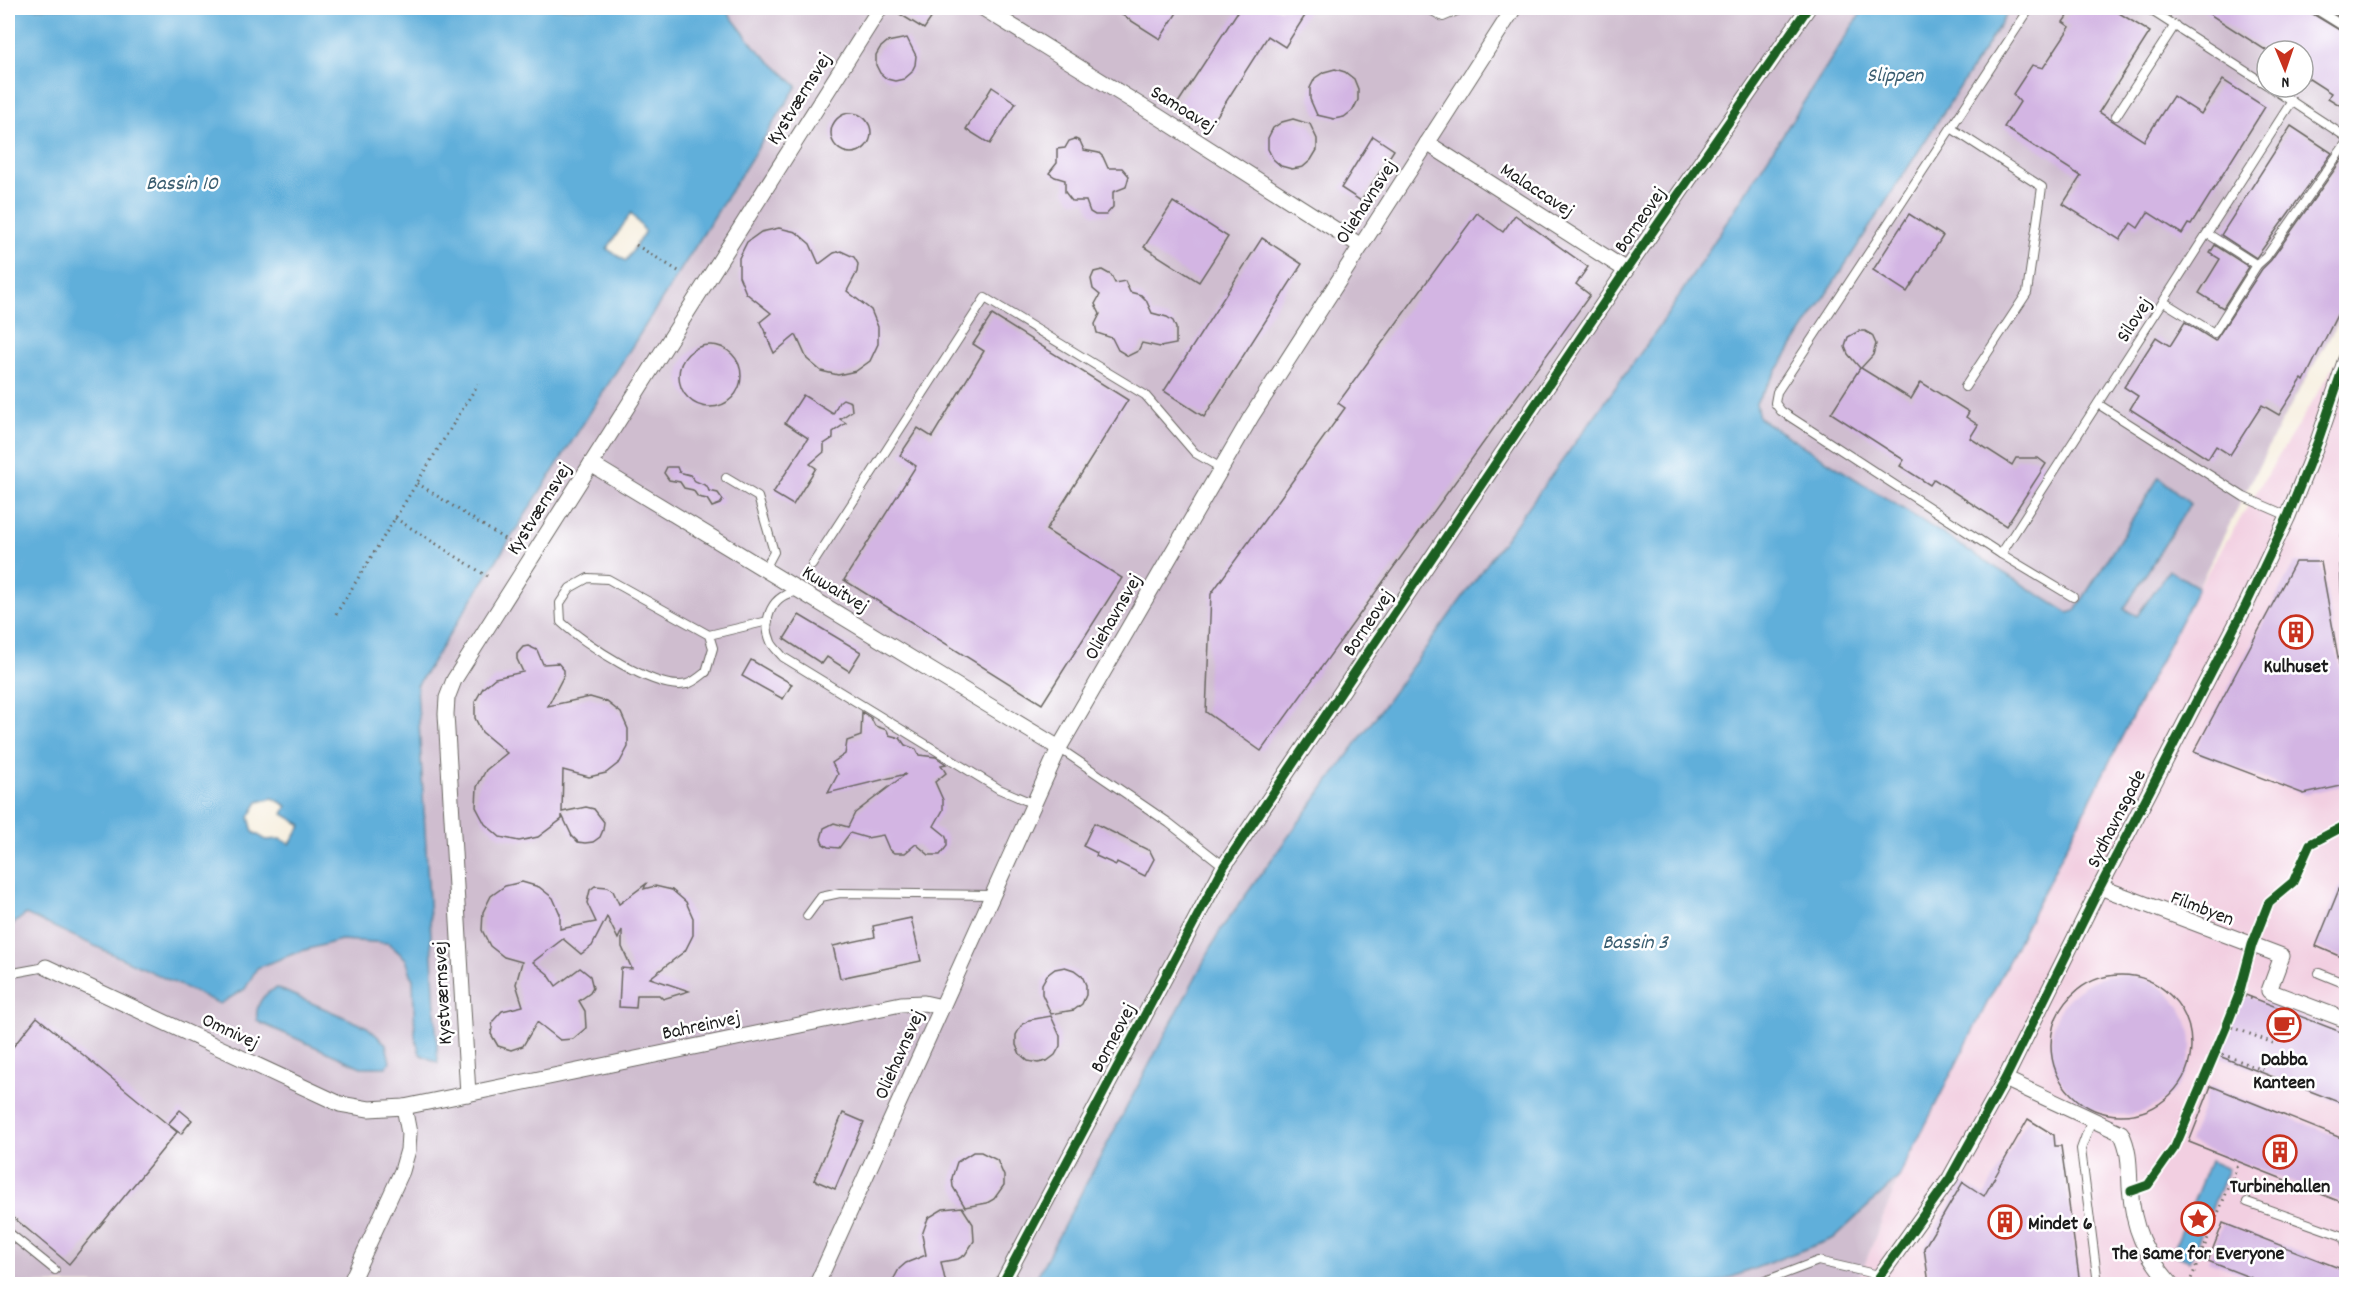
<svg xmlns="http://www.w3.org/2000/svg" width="2354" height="1292" font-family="Dekko,sans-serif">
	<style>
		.built { fill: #f2cfe1 }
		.industrial { fill: #cfbdcf; fill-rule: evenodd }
		.water { fill: #60afda; stroke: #3e667b; stroke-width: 1.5; fill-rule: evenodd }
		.building { fill: #d3b5e3 }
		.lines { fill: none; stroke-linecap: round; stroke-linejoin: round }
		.service-casing { stroke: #696661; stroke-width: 10 }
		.minor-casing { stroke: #696661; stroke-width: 17 }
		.path { stroke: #696661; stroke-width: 3; stroke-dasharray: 1.5 4.5; stroke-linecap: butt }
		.service { stroke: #fff; stroke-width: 8 }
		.minor { stroke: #fff; stroke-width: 15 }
		.rail-casing { stroke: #1c1c1c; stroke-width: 7 }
		.rail { stroke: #fff; stroke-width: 4.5; stroke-dasharray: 14; stroke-linecap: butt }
		.cycleway-casing { stroke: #fff; stroke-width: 13 }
		.cycleway { stroke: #1b5e20; stroke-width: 9 }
		.labels { text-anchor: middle; stroke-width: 5; stroke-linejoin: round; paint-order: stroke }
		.street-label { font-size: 20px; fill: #1c1c1c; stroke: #fff }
		.poi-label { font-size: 20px; font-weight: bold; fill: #1c1c1c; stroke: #fff }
		.water-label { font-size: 21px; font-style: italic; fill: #3b5e71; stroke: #fff }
	</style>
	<rect width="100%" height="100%" fill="#fff"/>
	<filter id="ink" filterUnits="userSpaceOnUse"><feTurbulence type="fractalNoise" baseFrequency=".0167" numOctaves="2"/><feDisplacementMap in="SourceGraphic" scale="12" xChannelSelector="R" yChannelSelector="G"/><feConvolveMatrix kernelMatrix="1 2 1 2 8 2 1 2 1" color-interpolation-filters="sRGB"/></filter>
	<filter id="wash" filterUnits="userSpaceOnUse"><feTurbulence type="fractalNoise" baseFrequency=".008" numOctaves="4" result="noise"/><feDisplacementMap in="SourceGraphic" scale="24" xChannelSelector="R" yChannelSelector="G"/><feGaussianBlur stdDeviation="1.35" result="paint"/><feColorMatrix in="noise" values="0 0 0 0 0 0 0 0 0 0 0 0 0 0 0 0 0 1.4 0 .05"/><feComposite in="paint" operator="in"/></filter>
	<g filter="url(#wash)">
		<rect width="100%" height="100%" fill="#f7f0e1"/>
		<path class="built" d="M 2346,347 L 2346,1284 L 1857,1284 L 1899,1177 L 2198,587 Z"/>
		<g class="industrial">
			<path d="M 724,8 L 1864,8 L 1658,329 L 1221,929 L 1033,1284 L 8,1284 L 8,921 L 14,924 L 26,914 L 220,1004 L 245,989 L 257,968 L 298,952 L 341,940 L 388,943 L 406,959 L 413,980 L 415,1037 L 438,1063 L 417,686 L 797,86 L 755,47 Z"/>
			<path d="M 2011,8 L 2346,8 L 2346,309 L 2280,424 L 2198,587 L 2169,570 L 2137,616 L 2124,609 L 2190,504 L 2159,477 L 2075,612 L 2063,614 L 1759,418 L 1756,404 ZM 2267,51 L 2303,51 L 2303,87 L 2267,87 Z"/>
			<path d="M 1899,1177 L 1857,1284 L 1714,1284 L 1834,1238 Z"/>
		</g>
		<g class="water">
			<path d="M 8,8 L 724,8 L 755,47 L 797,86 L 417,686 L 438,1063 L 420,1054 L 415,1037 L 413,980 L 406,959 L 388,943 L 341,940 L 298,952 L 257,968 L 245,989 L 220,1004 L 26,914 L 13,924 L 8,921 ZM 631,213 L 645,231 L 626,261 L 607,249 ZM 273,798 L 287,806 L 283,814 L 302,825 L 290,844 L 281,839 L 266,840 L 253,832 L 249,817 L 258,802 Z"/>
			<path d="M 1864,8 L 2011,8 L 1756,403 L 1759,418 L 2068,613 L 2075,611 L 2159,477 L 2190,504 L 2124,609 L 2137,616 L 2169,570 L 2198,587 L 1899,1177 L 1834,1238 L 1714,1284 L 1033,1284 L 1221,929 L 1658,329 Z"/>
			<path d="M 277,988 L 367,1027 L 386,1044 L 390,1062 L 386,1067 L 361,1067 L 261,1023 L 257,1020 C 255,1005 263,993 277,988 Z"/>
			<path d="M 2210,1161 L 2228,1169 L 2190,1261 L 2172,1254 Z"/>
		</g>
		<g id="blocks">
			<g class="building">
				<path d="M 890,8 L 938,8 L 924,29 Z"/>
				<path d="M 1111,8 L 1180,8 L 1160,39 Z"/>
				<path d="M 1240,8 L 1310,8 L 1285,47 L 1268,36 L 1208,130 L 1174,109 Z"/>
				<path d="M 2073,8 L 2111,8 L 2150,32 L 2099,112 L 2144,141 L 2173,96 L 2201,114 L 2223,80 L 2265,107 L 2191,225 L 2188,224 L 2182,234 L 2148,212 L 2138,228 L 2131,223 L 2120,240 L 2063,204 L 2081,176 L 2004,127 L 2020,102 L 2013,94 L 2032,65 L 2043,68 L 2070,27 L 2063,22 Z"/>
				<path d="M 2200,8 L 2308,8 L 2311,13 L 2346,34 L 2346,109 L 2328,98 L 2331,93 L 2303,75 L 2303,51 L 2267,51 Z"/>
				<path d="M 2325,8 L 2346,8 L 2346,21 Z"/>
				<path d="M 907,38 L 916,56 L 915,65 L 911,73 L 904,79 L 895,81 L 887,79 L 880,73 L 876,65 L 876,55 L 880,48 L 887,42 Z"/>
				<path d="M 1335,69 L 1345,72 L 1354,79 L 1358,89 L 1358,100 L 1353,110 L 1344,117 L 1334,119 L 1317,115 L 1310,99 L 1310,88 L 1315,78 L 1324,72 Z"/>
				<path d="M 992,87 L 1016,103 L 990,144 L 966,129 Z"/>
				<circle cx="851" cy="133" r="20"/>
				<path d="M 1293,119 L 1310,124 L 1317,139 L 1317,150 L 1311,160 L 1303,167 L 1292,169 L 1281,166 L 1273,159 L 1268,149 L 1268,138 L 1273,128 L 1282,122 Z"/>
				<path d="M 2291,126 L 2332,153 L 2256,258 L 2221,235 Z"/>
				<path d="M 1373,136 L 1394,150 L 1361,201 L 1341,188 Z"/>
				<path d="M 1075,139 L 1080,141 L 1084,150 L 1099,153 L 1103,157 L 1108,168 L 1122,168 L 1129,176 L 1126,187 L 1113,192 L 1113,207 L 1106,215 L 1095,215 L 1090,212 L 1086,201 L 1072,201 L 1065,192 L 1065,180 L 1055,177 L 1049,173 L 1057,163 L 1057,149 L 1065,148 L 1069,141 Z"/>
				<path d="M 2342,159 L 2346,162 L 2346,297 L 2304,381 L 2302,379 L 2279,415 L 2262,405 L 2230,455 L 2216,446 L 2208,459 L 2130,409 L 2138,396 L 2124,387 L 2156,337 L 2170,346 L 2185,322 L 2215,341 L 2262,269 L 2271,260 Z"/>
				<path d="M 1173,202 L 1228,237 L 1199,282 L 1144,247 Z"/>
				<path d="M 1477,213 L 1503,232 L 1515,215 L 1588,267 L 1576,284 L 1590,295 L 1261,751 L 1206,712 L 1211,594 L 1345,408 L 1338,403 Z"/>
				<path d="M 1909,214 L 1943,236 L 1907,292 L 1873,270 Z"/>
				<path d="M 779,228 L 796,232 L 810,244 L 819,264 L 834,253 L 841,251 L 854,257 L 858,264 L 857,272 L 847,291 L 871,310 L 878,327 L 878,344 L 870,361 L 856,371 L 838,375 L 821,371 L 807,359 L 796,335 L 774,353 L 765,333 L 768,333 L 765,332 L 760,322 L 771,313 L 746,293 L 739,276 L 739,258 L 747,242 L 761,232 Z"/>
				<path d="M 1262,238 L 1302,264 L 1204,417 L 1164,391 Z"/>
				<path d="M 2215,245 L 2249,267 L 2223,308 L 2199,293 L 2220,259 L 2210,253 Z"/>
				<path d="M 1102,270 L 1111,275 L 1115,283 L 1125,281 L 1130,292 L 1141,295 L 1146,300 L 1152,313 L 1167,317 L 1173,321 L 1176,328 L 1176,344 L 1160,347 L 1142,343 L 1138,351 L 1128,356 L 1118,350 L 1112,338 L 1097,333 L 1095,324 L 1100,314 L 1095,304 L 1100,295 L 1093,289 L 1091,279 L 1094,272 Z"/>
				<path d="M 992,315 L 1128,400 L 1046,530 L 1122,578 L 1042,704 L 844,580 L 916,466 L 900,455 L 918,428 L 932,437 L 984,351 L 973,344 Z"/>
				<path d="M 1859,331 L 1865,331 L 1872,335 L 1876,344 L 1873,355 L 1861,368 L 1911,399 L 1921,382 L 1969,412 L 1966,417 L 1978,425 L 1970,438 L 2012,465 L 2016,458 L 2038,458 L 2046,464 L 2006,526 L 1934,479 L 1930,485 L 1900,466 L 1904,460 L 1831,413 L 1860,368 L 1848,354 L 1845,347 L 1848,337 Z"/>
				<circle cx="710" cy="376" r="31"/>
				<path d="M 803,395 L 833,414 L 839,402 L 843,399 L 851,402 L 852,411 L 840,419 L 846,423 L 833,432 L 833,438 L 824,444 L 824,452 L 810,464 L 816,468 L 793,505 L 773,493 L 808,438 L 785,423 Z"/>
				<path d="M 667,467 L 677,467 L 679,472 L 690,475 L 695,481 L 707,486 L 709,491 L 718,493 L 723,500 L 720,504 L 712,507 L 707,499 L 698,497 L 693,490 L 684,488 L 680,482 L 669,480 L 664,473 Z"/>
				<path d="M 2295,562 L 2321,562 L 2346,702 L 2346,785 L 2304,794 L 2194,752 Z"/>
				<path d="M 799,615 L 861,652 L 849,671 L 827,657 L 822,664 L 784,639 Z"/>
				<path d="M 528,646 L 537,650 L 543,664 L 558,663 L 564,670 L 564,675 L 548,706 L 590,697 L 607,702 L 621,713 L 628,729 L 628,747 L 620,762 L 606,773 L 589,777 L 563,770 L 562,812 L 586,807 L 594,809 L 604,822 L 603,830 L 600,837 L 593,842 L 585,843 L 578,842 L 572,836 L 562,815 L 562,819 L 538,837 L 519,841 L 500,837 L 485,824 L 476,807 L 477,787 L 486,770 L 507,753 L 482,732 L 475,718 L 475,702 L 483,688 L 495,678 L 523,672 L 517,659 L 517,654 L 523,647 Z"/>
				<path d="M 751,660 L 792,684 L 783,699 L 742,676 Z"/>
				<path d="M 862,712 L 871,718 L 875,726 L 887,730 L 889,735 L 900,738 L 905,745 L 916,749 L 919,755 L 936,757 L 946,764 L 941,765 L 946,773 L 935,782 L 943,800 L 943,810 L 934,826 L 945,835 L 947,840 L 947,846 L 940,855 L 929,855 L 916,844 L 905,853 L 894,853 L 889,849 L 883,835 L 867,838 L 850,833 L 839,848 L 828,847 L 823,844 L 821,839 L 824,828 L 834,823 L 848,827 L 855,813 L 906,774 L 828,793 L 838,774 L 832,763 L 845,754 L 847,741 L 861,736 Z"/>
				<path d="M 1094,823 L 1150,851 L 1154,859 L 1145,876 L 1117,862 L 1116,865 L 1096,856 L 1097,853 L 1083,846 Z"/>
				<path d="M 2346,872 L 2346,959 L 2316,946 Z"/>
				<path d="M 522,882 L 539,887 L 553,898 L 560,914 L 560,929 L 596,922 L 587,903 L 590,890 L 595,886 L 608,887 L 613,891 L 619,904 L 646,884 L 644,889 L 655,886 L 672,890 L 686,902 L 693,918 L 693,935 L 685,951 L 650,978 L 689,991 L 663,999 L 659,995 L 637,995 L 636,1008 L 619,1007 L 621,968 L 632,969 L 622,947 L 622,930 L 618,939 L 607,917 L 592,946 L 581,954 L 563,939 L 533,962 L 548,974 L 556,986 L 580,968 L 590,976 L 593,988 L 590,993 L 579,1001 L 585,1011 L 586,1028 L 573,1039 L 560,1040 L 537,1022 L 523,1046 L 511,1050 L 498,1046 L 491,1034 L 493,1021 L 502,1011 L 523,1006 L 516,984 L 522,962 L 504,957 L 490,946 L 482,930 L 483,912 L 491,896 L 505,886 Z"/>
				<path d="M 911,918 L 921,961 L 840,978 L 833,946 L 875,937 L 873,926 Z"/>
				<path d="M 1065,967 L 1074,970 L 1082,976 L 1086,985 L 1086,995 L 1082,1004 L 1074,1010 L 1051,1014 L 1042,994 L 1042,984 L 1047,975 L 1055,969 Z"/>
				<circle cx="2121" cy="1045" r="70"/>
				<path d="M 2243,994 L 2346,1034 L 2346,1105 L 2219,1056 Z"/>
				<path d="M 1051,1016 L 1060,1036 L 1060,1046 L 1055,1055 L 1047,1061 L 1038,1063 L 1028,1061 L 1020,1054 L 1016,1045 L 1016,1035 L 1021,1026 L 1029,1020 Z"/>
				<path d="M 37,1017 L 177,1132 L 69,1264 L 8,1213 L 8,1053 Z"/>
				<path d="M 2211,1086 L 2346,1140 L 2346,1204 L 2189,1142 Z"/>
				<path d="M 180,1110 L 192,1120 L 181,1134 L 168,1124 Z"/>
				<path d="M 843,1113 L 864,1122 L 835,1189 L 814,1180 Z"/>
				<path d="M 2028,1119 L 2054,1135 L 2055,1146 L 2061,1146 L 2080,1284 L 1929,1284 L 1924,1248 L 1963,1182 L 1984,1196 Z"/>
				<path d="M 973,1152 L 981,1152 L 997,1160 L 1004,1176 L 1004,1185 L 994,1199 L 987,1203 L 965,1207 L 953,1187 L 952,1178 L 957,1162 Z"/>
				<path d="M 962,1207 L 973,1224 L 974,1241 L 965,1255 L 958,1259 L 941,1262 L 946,1284 L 891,1284 L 899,1269 L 906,1263 L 926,1255 L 922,1235 L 928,1218 L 943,1209 Z"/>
				<path d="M 2223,1223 L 2344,1270 L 2339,1284 L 2267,1284 L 2208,1261 Z"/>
			</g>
		</g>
	</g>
	<g filter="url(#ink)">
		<use href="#blocks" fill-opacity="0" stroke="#696661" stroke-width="1.5"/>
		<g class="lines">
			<defs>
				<g id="service">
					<path d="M 1427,8 L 1443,17 L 1464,8"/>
					<path d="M 2030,8 L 1777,392 L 1775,403 L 1781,411 L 2001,554 L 2073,597"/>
					<path d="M 2147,8 L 2267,85"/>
					<path d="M 2314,8 L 2346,28"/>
					<path d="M 2270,87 L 2346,137"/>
					<path d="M 2116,116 L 2175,25"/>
					<path d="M 1951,128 L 2042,187 L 2027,293 L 1965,387"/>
					<path d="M 2208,234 L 2257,265"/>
					<path d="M 2164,302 L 2214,333 L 2257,265 L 2266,257 L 2346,143"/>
					<path d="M 2098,404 L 2244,497 L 2288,516"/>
					<path d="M 726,478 L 758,497 L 774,552 L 765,569"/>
					<path d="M 2001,554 L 2292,101"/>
					<path d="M 812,565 L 985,298 L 1145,395 L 1195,453 L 1221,468"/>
					<path d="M 798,592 C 773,593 761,619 771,642 C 773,647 779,652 783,657 L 999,789 L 1034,804"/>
					<path d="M 709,635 L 713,648 L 706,672 C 701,676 693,683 687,684 C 656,692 584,643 561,622 L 560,603 L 570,588 L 588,578 L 608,579 L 709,635 L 768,621"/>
					<path d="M 1059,748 L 1169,823 L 1224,866"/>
					<path d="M 807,916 L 821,897 L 840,893 L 993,895"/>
					<path d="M 2319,973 L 2346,984"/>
					<path d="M 8,974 L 46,967"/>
					<path d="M 2092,1119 L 2081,1149 L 2098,1284"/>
					<path d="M 2247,1202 L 2343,1236 L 2346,1244"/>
					<path d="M 8,1232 L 55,1270"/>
					<path d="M 1757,1284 L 1818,1261 L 1879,1275"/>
				</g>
				<g id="minor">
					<path d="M 983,8 L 1159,117 L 1361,246"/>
					<path d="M 1427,143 L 1626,270"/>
					<path d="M 591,464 L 1059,748"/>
					<path d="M 2100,887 L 2282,956 L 2269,991 L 2346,1020"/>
					<path d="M 46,967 L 340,1104 L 369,1109 L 404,1107 L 901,1004 L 924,1003 L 942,1007"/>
					<path d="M 2005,1079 L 2121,1133 C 2130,1150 2129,1168 2130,1187 C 2133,1229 2144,1253 2171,1284"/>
					<path d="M 468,1094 L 446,714 L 447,698 L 454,680 L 880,8"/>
					<path d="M 350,1284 L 402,1171 L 408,1150 L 409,1133 L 404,1107"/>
					<path d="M 817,1284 L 1059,748 L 1251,417 L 1514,8"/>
					<path d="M 1002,1284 L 1224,866 L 1626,270 L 1808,8"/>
					<path d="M 1874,1284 L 1950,1178 L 2005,1079 L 2100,887 L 2246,605 L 2288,516 L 2318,441 L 2346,359"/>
				</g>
			</defs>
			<use href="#service" class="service-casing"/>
			<use href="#minor" class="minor-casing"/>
			<g class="path">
				<path d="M 636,245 L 680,272"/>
				<path d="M 417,483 L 509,542"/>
				<path d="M 395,518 L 487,576"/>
				<path d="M 336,614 L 478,384"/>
				<path d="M 2239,994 L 2255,1000"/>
				<path d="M 2227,1025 L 2273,1043"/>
				<path d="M 2217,1052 L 2263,1070"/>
				<path d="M 2189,1284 L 2239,1162"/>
			</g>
			<use href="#service" class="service"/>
			<use href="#minor" class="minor"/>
			<defs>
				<path id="rail" d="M 2346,500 L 2343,565 L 2346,626"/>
			</defs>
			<use href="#rail" class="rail-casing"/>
			<use href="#rail" class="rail"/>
			<defs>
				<g id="cycleway">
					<path d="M 2131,1191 L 2148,1185 L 2175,1147 L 2227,1025 L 2239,994 L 2252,945 L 2269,902 L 2293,882 L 2310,844 L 2346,825"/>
					<path d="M 1002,1284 L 1224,866 L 1626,270 L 1808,8"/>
					<path d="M 1874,1284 L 1950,1178 L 2005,1079 L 2100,887 L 2246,605 L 2288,516 L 2318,441 L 2346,359"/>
				</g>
			</defs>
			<use href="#cycleway" class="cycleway-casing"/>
			<use href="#cycleway" class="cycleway"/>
		</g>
	</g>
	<defs>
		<symbol id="building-ring" viewBox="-11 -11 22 22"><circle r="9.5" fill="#fff" stroke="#c8321e" stroke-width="1.5"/><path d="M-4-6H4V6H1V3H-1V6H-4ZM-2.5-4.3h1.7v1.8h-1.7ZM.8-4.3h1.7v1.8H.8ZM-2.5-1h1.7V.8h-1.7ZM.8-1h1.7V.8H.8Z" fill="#c8321e"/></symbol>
		<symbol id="cafe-ring" viewBox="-11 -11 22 22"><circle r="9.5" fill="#fff" stroke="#c8321e" stroke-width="1.5"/><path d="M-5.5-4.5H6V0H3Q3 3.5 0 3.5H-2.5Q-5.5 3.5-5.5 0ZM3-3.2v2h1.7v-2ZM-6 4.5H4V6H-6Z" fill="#c8321e"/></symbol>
		<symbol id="sight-ring" viewBox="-11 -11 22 22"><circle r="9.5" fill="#fff" stroke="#c8321e" stroke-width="1.5"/><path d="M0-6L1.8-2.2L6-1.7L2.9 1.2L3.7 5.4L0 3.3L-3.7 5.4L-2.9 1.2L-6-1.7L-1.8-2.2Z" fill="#c8321e"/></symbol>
	</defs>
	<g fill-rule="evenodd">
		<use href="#building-ring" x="2277" y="613" width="38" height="38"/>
		<use href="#cafe-ring" x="2265" y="1006" width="38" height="38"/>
		<use href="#building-ring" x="2261" y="1133" width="38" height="38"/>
		<use href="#sight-ring" x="2179" y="1200" width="38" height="38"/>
		<use href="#building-ring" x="1986" y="1203" width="38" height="38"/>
	</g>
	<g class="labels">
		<g class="street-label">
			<text transform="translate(798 98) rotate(-58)" y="7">Kystværnsvej</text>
			<text transform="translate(1184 108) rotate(32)" y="7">Samoavej</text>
			<text transform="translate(1538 189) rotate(33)" y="7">Malaccavej</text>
			<text transform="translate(1365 201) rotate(-57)" y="7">Oliehavnsvej</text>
			<text transform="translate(1639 219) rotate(-55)" y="7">Borneovej</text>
			<text transform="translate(2133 319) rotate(-57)" y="7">Silovej</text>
			<text transform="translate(538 508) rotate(-58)" y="7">Kystværnsvej</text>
			<text transform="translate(836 588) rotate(31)" y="7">Kuwaitvej</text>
			<text transform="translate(1112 616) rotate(-60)" y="7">Oliehavnsvej</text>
			<text transform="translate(1367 622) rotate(-56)" y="7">Borneovej</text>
			<text transform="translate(2115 818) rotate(-63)" y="7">Sydhavnsgade</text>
			<text transform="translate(2203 907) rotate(21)" y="7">Filmbyen</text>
			<text transform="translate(441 993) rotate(-93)" y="7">Kystværnsvej</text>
			<text transform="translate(701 1024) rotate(-12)" y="7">Bahreinvej</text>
			<text transform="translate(231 1030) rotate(25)" y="7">Omnivej</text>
			<text transform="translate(1112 1037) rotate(-62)" y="7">Borneovej</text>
			<text transform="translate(898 1054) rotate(-66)" y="7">Oliehavnsvej</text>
		</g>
		<g class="poi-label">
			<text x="2296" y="672">Kulhuset</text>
			<text x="2284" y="1065">Dabba<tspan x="2284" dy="23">Kanteen</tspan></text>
			<text x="2280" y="1192">Turbinehallen</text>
			<text x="2028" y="1229" text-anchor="start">Mindet 6</text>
			<text x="2198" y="1259">The Same for Everyone</text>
		</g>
		<g class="water-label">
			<text x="1895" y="81">Slippen</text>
			<text x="182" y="189">Bassin 10</text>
			<text x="1635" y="948">Bassin 3</text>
		</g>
	</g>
	<rect width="2354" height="1292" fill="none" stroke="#fff" stroke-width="30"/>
	<g transform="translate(2285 69) rotate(178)"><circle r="28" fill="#ffffff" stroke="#a4a4a4" stroke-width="1.5"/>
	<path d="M0-4.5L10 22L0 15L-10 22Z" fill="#c8321e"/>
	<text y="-9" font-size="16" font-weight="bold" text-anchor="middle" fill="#1c1c1c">N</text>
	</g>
</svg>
